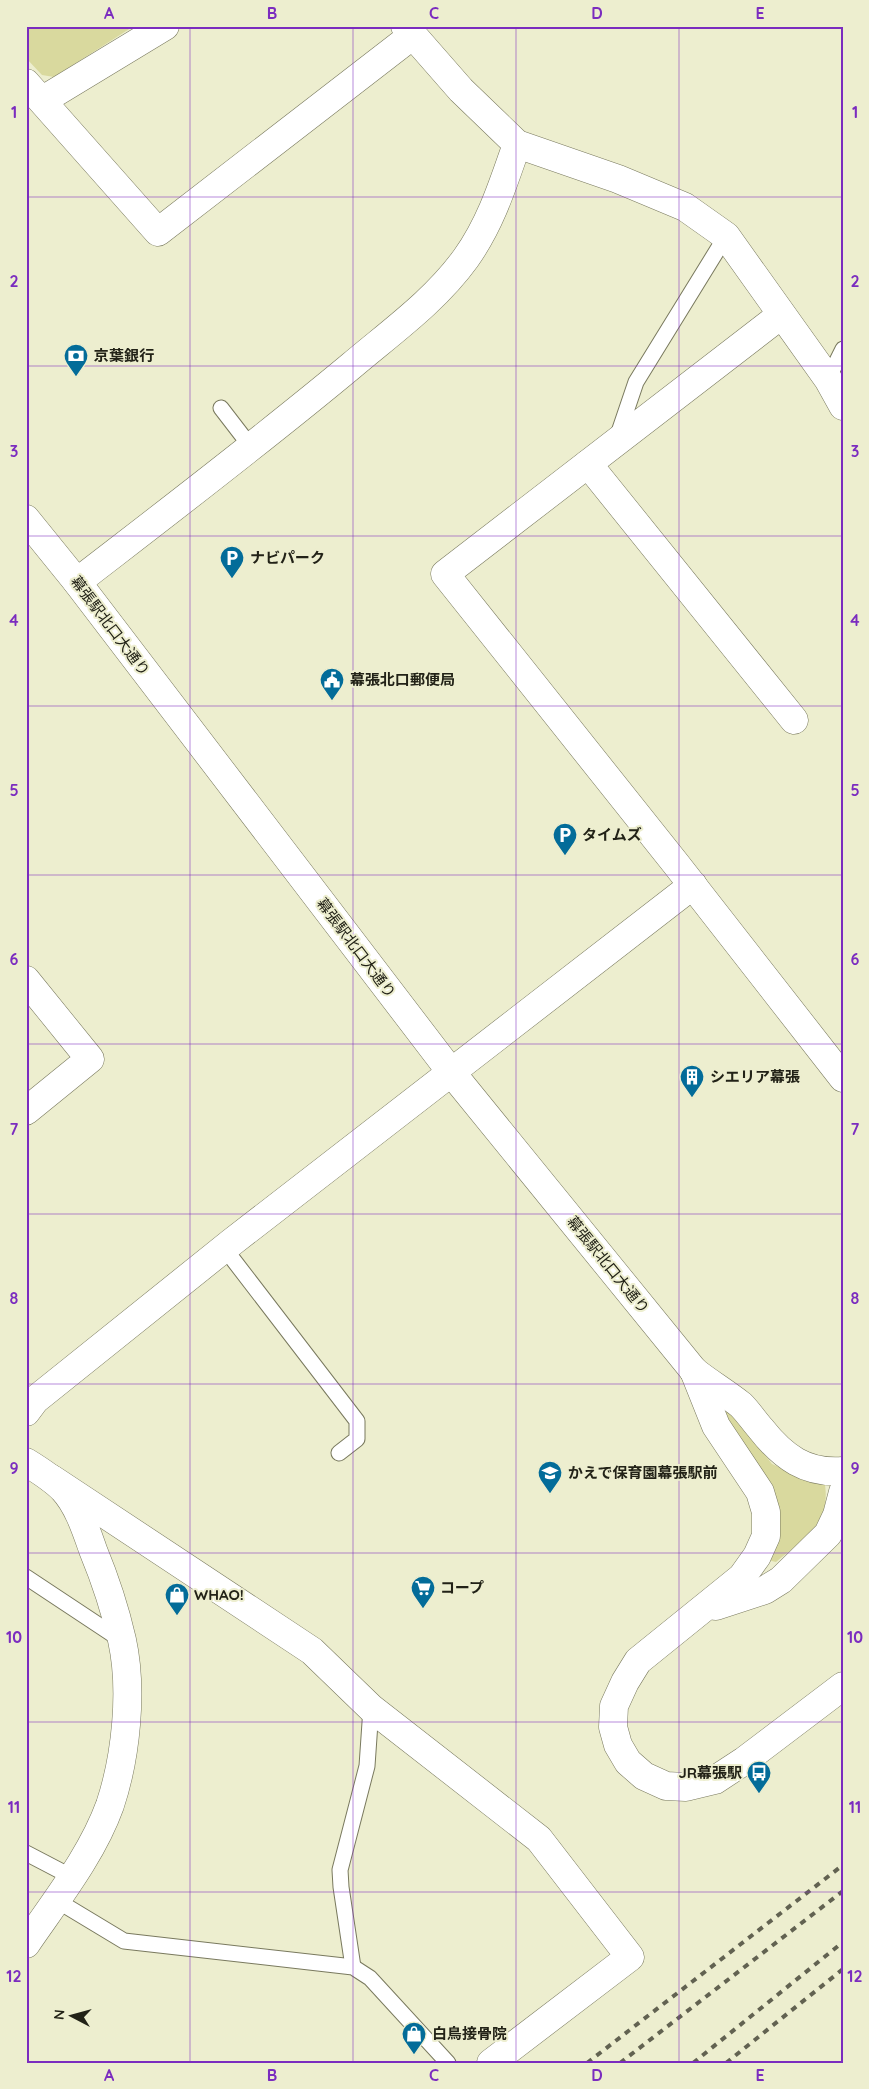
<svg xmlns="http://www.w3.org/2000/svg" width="869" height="2089" font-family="Quicksand,'Noto Sans JP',sans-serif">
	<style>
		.green { fill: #d9d99e }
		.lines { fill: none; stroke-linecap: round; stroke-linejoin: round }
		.service-casing { stroke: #79795e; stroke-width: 17 }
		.minor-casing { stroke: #79795e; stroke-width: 29 }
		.tertiary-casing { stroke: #79795e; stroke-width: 29 }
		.service { stroke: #fff; stroke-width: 15 }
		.minor { stroke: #fff; stroke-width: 28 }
		.tertiary { stroke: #fff; stroke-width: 28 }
		.rail { stroke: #626251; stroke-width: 4; stroke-dasharray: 6 6; stroke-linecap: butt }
		.grid { fill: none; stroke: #7b2cbf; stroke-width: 1; stroke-opacity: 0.55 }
		.labels { text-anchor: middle; stroke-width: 4; stroke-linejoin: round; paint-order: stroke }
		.poi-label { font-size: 15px; font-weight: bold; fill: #222217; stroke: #edeecf; text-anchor: start }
		.street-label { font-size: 15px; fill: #222217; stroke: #edeecf }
		.neatline { fill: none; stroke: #7b2cbf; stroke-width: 2 }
		.grid-label { font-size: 16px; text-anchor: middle; font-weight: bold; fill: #7b2cbf }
	</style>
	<rect width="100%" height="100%" fill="#edeecf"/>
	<g class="green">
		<path d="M 26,26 L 134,26 L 54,77 L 42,75 L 26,58 Z"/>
		<path d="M 722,1406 L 730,1410 L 772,1464 L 792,1473 L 824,1479 C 833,1523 806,1537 776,1562 L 767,1560 L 738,1442 Z"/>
	</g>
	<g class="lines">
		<defs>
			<g id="service">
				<path d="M 828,379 L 843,349"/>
				<path d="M 221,408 L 251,447"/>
				<path d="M 617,438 L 636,382 L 726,236"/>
				<path d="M 225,1249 L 357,1421 L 357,1439 L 339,1453"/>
				<path d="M 26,1577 L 121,1640"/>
				<path d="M 26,1853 L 72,1877"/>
				<path d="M 56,1900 L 124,1941 L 353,1967 L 370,1978 L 448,2063"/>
				<path d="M 353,1967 L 341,1887 L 340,1870 L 367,1766 L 371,1708"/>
			</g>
			<g id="minor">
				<path d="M 405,26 L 461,90 L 517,144 L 618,179 L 685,207 L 726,236 L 828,379 L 843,406"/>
				<path d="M 26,83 L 158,232 L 413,35"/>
				<path d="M 43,100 L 165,26"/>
				<path d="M 781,315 L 445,574 L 676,864 L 843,1078"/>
				<path d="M 588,464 L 794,720"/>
				<path d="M 77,582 C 169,511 261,441 351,366 C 391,332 435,301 466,258 C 491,223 503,184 517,144"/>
				<path d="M 26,980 L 90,1059 L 26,1111"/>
				<path d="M 694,1371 L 716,1426 L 760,1492 L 766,1512 L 766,1536 L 757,1556 L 742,1577 L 638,1661 L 625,1682 L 614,1706 L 613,1727 L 618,1745 L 628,1762 L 644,1776 L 666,1786 L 686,1787 L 715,1780 L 744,1761 L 843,1686"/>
				<path d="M 694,1371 C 709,1383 726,1393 741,1405 C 748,1412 754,1421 761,1429 C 783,1457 806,1474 843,1471"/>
				<path d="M 26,1412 L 35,1400 L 232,1242 L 693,885"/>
				<path d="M 26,1462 C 39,1470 52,1478 63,1489 C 78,1505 86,1530 93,1550 C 105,1579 115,1609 122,1640 C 133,1690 126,1757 110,1805 C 92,1855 56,1900 26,1944"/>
				<path d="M 52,1479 L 312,1651 L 371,1708 L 539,1839 L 630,1957 L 491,2063"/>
				<path d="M 716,1606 L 765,1590 L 781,1580 L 828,1534 L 837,1515 L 843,1492"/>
			</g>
			<path id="tertiary" d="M 26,519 L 77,582 L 451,1072 L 694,1371"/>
		</defs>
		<use href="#service" class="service-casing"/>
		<use href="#minor" class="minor-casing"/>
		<use href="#tertiary" class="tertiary-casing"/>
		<use href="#service" class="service"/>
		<use href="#minor" class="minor"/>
		<use href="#tertiary" class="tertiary"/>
		<g class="rail">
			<path d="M 587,2063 L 843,1865"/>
			<path d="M 620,2063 L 843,1891"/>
			<path d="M 693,2063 L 843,1942"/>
			<path d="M 726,2063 L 843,1969"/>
		</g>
	</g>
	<path class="grid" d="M 190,26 L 190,2063M 353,26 L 353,2063M 516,26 L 516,2063M 679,26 L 679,2063M 26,197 L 843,197M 26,366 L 843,366M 26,536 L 843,536M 26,706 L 843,706M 26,875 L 843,875M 26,1044 L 843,1044M 26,1214 L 843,1214M 26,1384 L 843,1384M 26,1553 L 843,1553M 26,1722 L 843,1722M 26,1892 L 843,1892"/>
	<defs>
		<symbol id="bank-pin" viewBox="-11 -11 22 30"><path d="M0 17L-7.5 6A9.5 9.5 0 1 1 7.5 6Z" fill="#036c99" stroke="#edeecf"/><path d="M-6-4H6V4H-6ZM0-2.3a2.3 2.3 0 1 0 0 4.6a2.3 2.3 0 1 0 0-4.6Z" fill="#fff"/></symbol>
		<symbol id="parking-pin" viewBox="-11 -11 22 30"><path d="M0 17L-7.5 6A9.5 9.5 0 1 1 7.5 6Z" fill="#036c99" stroke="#edeecf"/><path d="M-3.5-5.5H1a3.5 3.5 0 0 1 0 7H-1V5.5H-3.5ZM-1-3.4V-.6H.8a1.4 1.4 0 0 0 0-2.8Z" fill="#fff"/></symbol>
		<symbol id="civic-pin" viewBox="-11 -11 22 30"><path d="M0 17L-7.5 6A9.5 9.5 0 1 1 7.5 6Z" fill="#036c99" stroke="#edeecf"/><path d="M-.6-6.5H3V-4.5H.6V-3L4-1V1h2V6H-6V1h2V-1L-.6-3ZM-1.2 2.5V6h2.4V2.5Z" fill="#fff"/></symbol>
		<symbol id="building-pin" viewBox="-11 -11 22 30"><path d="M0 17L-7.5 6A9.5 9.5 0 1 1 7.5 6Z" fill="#036c99" stroke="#edeecf"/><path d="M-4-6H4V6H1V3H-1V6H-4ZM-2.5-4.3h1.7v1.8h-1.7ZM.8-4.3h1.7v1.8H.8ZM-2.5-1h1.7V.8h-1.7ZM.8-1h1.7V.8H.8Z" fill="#fff"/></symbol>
		<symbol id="school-pin" viewBox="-11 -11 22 30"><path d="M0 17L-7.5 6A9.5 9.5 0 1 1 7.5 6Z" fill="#036c99" stroke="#edeecf"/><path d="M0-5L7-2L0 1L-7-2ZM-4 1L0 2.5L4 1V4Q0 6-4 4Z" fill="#fff"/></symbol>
		<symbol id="supermarket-pin" viewBox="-11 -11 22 30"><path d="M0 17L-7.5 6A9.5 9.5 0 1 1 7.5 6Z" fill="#036c99" stroke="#edeecf"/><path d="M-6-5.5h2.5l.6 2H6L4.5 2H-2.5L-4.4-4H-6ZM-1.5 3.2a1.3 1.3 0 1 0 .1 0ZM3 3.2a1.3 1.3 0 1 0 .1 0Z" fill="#fff"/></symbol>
		<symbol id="shop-pin" viewBox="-11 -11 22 30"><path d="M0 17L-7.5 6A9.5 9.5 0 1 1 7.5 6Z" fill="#036c99" stroke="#edeecf"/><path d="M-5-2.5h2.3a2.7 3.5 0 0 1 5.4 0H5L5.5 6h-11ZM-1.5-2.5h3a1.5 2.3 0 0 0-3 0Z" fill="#fff"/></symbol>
		<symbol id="bus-pin" viewBox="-11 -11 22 30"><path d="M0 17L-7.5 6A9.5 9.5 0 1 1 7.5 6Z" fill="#036c99" stroke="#edeecf"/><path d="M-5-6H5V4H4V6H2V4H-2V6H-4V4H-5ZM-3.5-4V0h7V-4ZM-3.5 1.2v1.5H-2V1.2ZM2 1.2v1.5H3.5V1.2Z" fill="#fff"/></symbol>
	</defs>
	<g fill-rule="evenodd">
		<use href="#bank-pin" x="62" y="342" width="28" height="38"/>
		<use href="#parking-pin" x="218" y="544" width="28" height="38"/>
		<use href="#civic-pin" x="318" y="666" width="28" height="38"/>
		<use href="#parking-pin" x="551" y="821" width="28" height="38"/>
		<use href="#building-pin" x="678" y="1063" width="28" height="38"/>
		<use href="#school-pin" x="536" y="1459" width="28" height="38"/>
		<use href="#supermarket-pin" x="409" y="1574" width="28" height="38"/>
		<use href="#shop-pin" x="163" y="1581" width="28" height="38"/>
		<use href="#bus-pin" x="745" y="1759" width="28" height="38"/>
		<use href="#shop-pin" x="400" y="2020" width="28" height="38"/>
	</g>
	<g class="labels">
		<g class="poi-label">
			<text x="94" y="361">京葉銀行</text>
			<text x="250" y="563">ナビパーク</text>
			<text x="350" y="685">幕張北口郵便局</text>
			<text x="582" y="840">タイムズ</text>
			<text x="710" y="1082">シエリア幕張</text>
			<text x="568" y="1478">かえで保育園幕張駅前</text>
			<text x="440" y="1593">コープ</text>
			<text x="194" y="1600">WHAO!</text>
			<text x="742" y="1778" text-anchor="end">JR幕張駅</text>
			<text x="432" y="2039">白鳥接骨院</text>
		</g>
		<g class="street-label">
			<text transform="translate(110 626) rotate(53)" y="5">幕張駅北口大通り</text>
			<text transform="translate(356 948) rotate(53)" y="5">幕張駅北口大通り</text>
			<text transform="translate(608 1265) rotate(51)" y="5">幕張駅北口大通り</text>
		</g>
	</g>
	<rect width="869" height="2089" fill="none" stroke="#edeecf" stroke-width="55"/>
	<g transform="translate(72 2016) rotate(276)" stroke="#edeecf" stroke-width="4" paint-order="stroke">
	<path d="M0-4L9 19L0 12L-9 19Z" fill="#222217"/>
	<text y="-8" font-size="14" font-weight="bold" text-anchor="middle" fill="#222217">N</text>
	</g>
	<rect x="28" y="28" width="814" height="2034" class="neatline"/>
	<g class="grid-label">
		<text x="109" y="19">A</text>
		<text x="272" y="19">B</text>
		<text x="434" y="19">C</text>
		<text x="597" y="19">D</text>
		<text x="760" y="19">E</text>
		<text x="14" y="118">1</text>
		<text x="855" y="118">1</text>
		<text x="14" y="287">2</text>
		<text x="855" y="287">2</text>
		<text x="14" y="457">3</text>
		<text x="855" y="457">3</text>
		<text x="14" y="626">4</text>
		<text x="855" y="626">4</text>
		<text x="14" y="796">5</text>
		<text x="855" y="796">5</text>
		<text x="14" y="965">6</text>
		<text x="855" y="965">6</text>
		<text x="14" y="1135">7</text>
		<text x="855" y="1135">7</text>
		<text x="14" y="1304">8</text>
		<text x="855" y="1304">8</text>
		<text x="14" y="1474">9</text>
		<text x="855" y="1474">9</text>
		<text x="14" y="1643">10</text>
		<text x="855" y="1643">10</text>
		<text x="14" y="1813">11</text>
		<text x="855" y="1813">11</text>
		<text x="14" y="1982">12</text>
		<text x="855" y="1982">12</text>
		<text x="109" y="2081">A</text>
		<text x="272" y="2081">B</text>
		<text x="434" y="2081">C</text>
		<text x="597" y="2081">D</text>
		<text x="760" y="2081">E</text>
	</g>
</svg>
